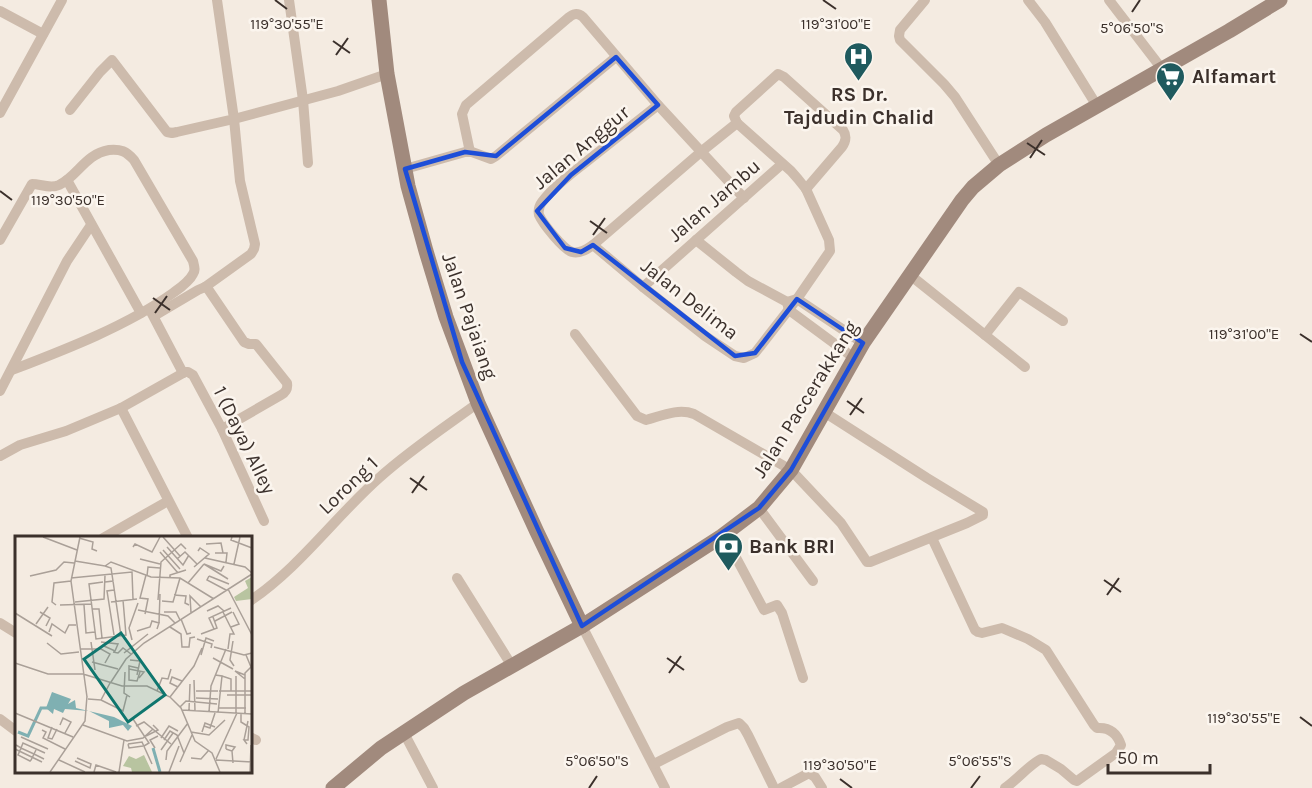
<svg xmlns="http://www.w3.org/2000/svg" width="1312" height="788" font-family="Karla,sans-serif">
	<style>
		.lines { fill: none; stroke-linecap: round; stroke-linejoin: round }
		.minor { stroke: #cdbbac; stroke-width: 10 }
		.secondary { stroke: #a18a7d; stroke-width: 15 }
		.marked { fill: none; stroke: #1d4ed8; stroke-width: 4.5; stroke-linejoin: round }
		.ticks { fill: none; stroke: #3b302b; stroke-width: 2 }
		.labels { text-anchor: middle; stroke-width: 5; stroke-linejoin: round; paint-order: stroke }
		.poi-label { font-size: 20px; font-weight: bold; fill: #3b302b; stroke: #fbf5ee; text-anchor: start }
		.street-label { font-size: 20px; fill: #3b302b; stroke: #fbf5ee }
		.inset-river { fill: none; stroke: #7fb0b2; stroke-width: 3 }
		.inset-road { fill: none; stroke: #aaa098; stroke-width: 1.5 }
		.view { fill: #0f766e; fill-opacity: 0.15; stroke: #0f766e; stroke-width: 3 }
		.inset-edge { fill: none; stroke: #3b302b; stroke-width: 3 }
		.ticks-label { font-size: 15px; text-anchor: middle; fill: #3b302b; stroke: #fbf5ee; stroke-width: 5; stroke-linejoin: round; paint-order: stroke }
	</style>
	<rect width="100%" height="100%" fill="#f4ebe1"/>
	<g class="lines">
		<g class="minor">
			<path d="M 289,0 L 303,100 L 308,163"/>
			<path d="M 925,0 L 900,30 L 899,36 L 900,40 L 944,84 L 955,97 L 999,165"/>
			<path d="M 1028,0 L 1045,22 L 1097,106"/>
			<path d="M 1109,0 L 1162,69"/>
			<path d="M 0,11 L 43,34"/>
			<path d="M 658,105 C 634,124 610,143 586,162 C 571,174 553,187 542,202 C 539,206 538,210 539,215 C 543,224 563,249 572,252 C 580,254 587,249 593,245 L 702,151 L 737,123 L 734,116 L 736,112 L 778,74 L 784,77 L 843,130 C 847,136 846,141 842,147 L 806,189"/>
			<path d="M 70,110 L 100,72 L 112,60 L 167,132 L 172,133 L 177,132 L 234,119 L 217,0"/>
			<path d="M 0,113 L 62,0"/>
			<path d="M 470,152 L 462,114 L 466,105 L 568,18 C 573,14 577,12 583,17 L 658,105 L 744,198"/>
			<path d="M 405,169 L 465,152 L 472,152 L 491,159 L 496,156 L 616,57"/>
			<path d="M 67,180 L 141,313"/>
			<path d="M 0,240 L 32,184 C 41,184 50,189 59,185 C 78,176 85,154 109,150 C 121,149 126,151 134,160 L 193,261 C 194,266 196,270 193,274 C 189,282 180,288 173,293 C 127,326 64,350 12,370"/>
			<path d="M 696,240 L 736,272 L 748,281 L 787,302"/>
			<path d="M 593,245 L 643,287 L 705,336 L 735,356 L 744,358 L 755,353 L 797,299 L 830,251 L 829,240 L 806,189 L 798,179 L 791,171 L 737,123"/>
			<path d="M 910,275 L 1025,367"/>
			<path d="M 205,287 L 208,289 L 244,342 L 249,344 L 256,344 L 287,383 C 288,389 286,392 281,395 L 222,429"/>
			<path d="M 643,287 L 782,164"/>
			<path d="M 151,312 L 183,373"/>
			<path d="M 154,316 L 198,290 L 205,287 L 251,254 L 254,249 L 255,244 L 240,181 L 234,119 L 338,91 L 387,74"/>
			<path d="M 575,334 L 637,416 L 646,420 C 661,416 678,408 694,414 L 791,470 L 841,523 L 867,562 L 870,562 L 967,523 L 983,515 L 983,512 L 927,478 L 824,412"/>
			<path d="M 985,335 L 1019,292 L 1063,321"/>
			<path d="M 854,358 L 789,310 L 787,302 L 797,299 L 863,343"/>
			<path d="M 0,391 L 67,261 L 91,225"/>
			<path d="M 121,408 L 188,538"/>
			<path d="M 0,456 L 20,445 L 66,431 L 121,408 L 185,372 L 188,372 L 193,375 L 222,429 L 264,521"/>
			<path d="M 759,508 L 813,581"/>
			<path d="M 724,535 L 764,610 L 777,605 L 782,613 L 803,678"/>
			<path d="M 103,538 L 168,501"/>
			<path d="M 932,538 L 975,630 L 978,632 L 982,633 L 1002,628 L 1028,639 L 1046,650 L 1094,725 L 1097,728 C 1109,727 1117,733 1121,745 L 1116,753 L 1077,781 L 1074,780 L 1061,769 L 1046,760 L 1041,759 C 1030,764 1017,780 1005,788"/>
			<path d="M 457,578 L 512,666"/>
			<path d="M 250,601 C 300,567 335,517 379,478 C 410,450 445,427 478,403"/>
			<path d="M 0,623 L 16,633"/>
			<path d="M 582,626 L 665,788"/>
			<path d="M 0,719 L 16,731"/>
			<path d="M 404,733 L 433,788"/>
			<path d="M 250,737 L 256,740"/>
			<path d="M 654,764 L 727,727 L 739,723 L 744,728 L 748,735 L 774,788"/>
			<path d="M 781,788 L 809,773 L 815,777 L 822,788"/>
		</g>
		<g class="secondary">
			<path d="M 379,0 L 387,74 L 408,186 L 426,251 L 446,317 L 478,403 L 537,532 L 582,626"/>
			<path d="M 333,788 L 381,748 L 464,693 L 582,626 L 722,536 L 759,508 L 791,470 L 863,343 L 962,200 L 973,187 L 999,165 L 1046,135 L 1229,31 L 1280,0"/>
		</g>
	</g>
	<path class="marked" d="M 616,57 L 658,105 L 571,175 L 537,211 L 565,248 L 581,252 L 593,245 L 735,356 L 755,353 L 797,299 L 863,343 L 791,470 L 759,508 L 582,626 L 462,362 L 405,169 L 465,152 L 496,156 Z"/>
	<path class="ticks" d="M 275,0 L 287,9M 823,0 L 836,9M 1132,12 L 1140,0M 333,41 L 350,53M 336,55 L 348,38M 1027,143 L 1045,155M 1030,158 L 1042,140M 0,191 L 12,200M 590,221 L 607,233M 593,235 L 605,218M 153,298 L 170,310M 155,313 L 167,296M 1300,334 L 1312,342M 847,401 L 864,413M 850,415 L 862,398M 410,478 L 427,490M 412,493 L 424,476M 1104,580 L 1121,592M 1107,595 L 1119,578M 667,658 L 684,670M 669,673 L 681,656M 1300,717 L 1312,726M 840,779 L 852,788M 589,788 L 597,776M 971,788 L 980,776"/>
	<defs>
		<symbol id="hospital-pin" viewBox="-11 -11 22 30"><path d="M0 17L-7.5 6A9.5 9.5 0 1 1 7.5 6Z" fill="#1f5a5e" stroke="#fbf5ee"/><path d="M-5-5h3v3.5h4V-5h3V5h-3V1.5h-4V5h-3Z" fill="#fff"/></symbol>
		<symbol id="supermarket-pin" viewBox="-11 -11 22 30"><path d="M0 17L-7.5 6A9.5 9.5 0 1 1 7.5 6Z" fill="#1f5a5e" stroke="#fbf5ee"/><path d="M-6-5.5h2.5l.6 2H6L4.5 2H-2.5L-4.4-4H-6ZM-1.5 3.2a1.3 1.3 0 1 0 .1 0ZM3 3.2a1.3 1.3 0 1 0 .1 0Z" fill="#fff"/></symbol>
		<symbol id="bank-pin" viewBox="-11 -11 22 30"><path d="M0 17L-7.5 6A9.5 9.5 0 1 1 7.5 6Z" fill="#1f5a5e" stroke="#fbf5ee"/><path d="M-6-4H6V4H-6ZM0-2.3a2.3 2.3 0 1 0 0 4.6a2.3 2.3 0 1 0 0-4.6Z" fill="#fff"/></symbol>
	</defs>
	<g fill-rule="evenodd">
		<use href="#hospital-pin" x="842" y="40" width="33" height="45"/>
		<use href="#supermarket-pin" x="1154" y="60" width="33" height="45"/>
		<use href="#bank-pin" x="712" y="530" width="33" height="45"/>
	</g>
	<g class="labels">
		<g class="poi-label">
			<text x="1192" y="83">Alfamart</text>
			<text x="859" y="101" text-anchor="middle">RS Dr.<tspan x="859" dy="23">Tajdudin Chalid</tspan></text>
			<text x="749" y="553">Bank BRI</text>
		</g>
		<g class="street-label">
			<text transform="translate(581 147) rotate(-40)" y="7">Jalan Anggur</text>
			<text transform="translate(714 200) rotate(-41)" y="7">Jalan Jambu</text>
			<text transform="translate(690 299) rotate(38)" y="7">Jalan Delima</text>
			<text transform="translate(470 316) rotate(71)" y="7">Jalan Pajaiang</text>
			<text transform="translate(805 399) rotate(-58)" y="7">Jalan Paccerakkang</text>
			<text transform="translate(245 440) rotate(64)" y="7">1 (Daya) Alley</text>
			<text transform="translate(348 485) rotate(-44)" y="7">Lorong 1</text>
		</g>
	</g>
	<g transform="translate(15 536)">
		<rect width="237" height="237" fill="#f4ebe1"/>
		<path d="M 237,41 L 237,63 L 221,65 L 219,61 L 233,52 L 230,45 ZM 129,219 L 137,236 L 117,236 L 116,232 L 108,230 L 114,220 L 121,223 Z" fill="#b8c4a0"/>
		<path d="M 37,156 L 56,163 L 53,168 L 60,164 L 61,172 L 99,181 L 117,190 L 113,195 L 108,189 L 94,192 L 94,185 L 74,175 L 50,173 L 48,177 L 39,173 L 38,178 L 31,172 Z" fill="#7fb0b2"/>
		<path class="inset-river" d="M 3,196 L 13,200 L 26,172 L 34,172M 138,212 L 145,236"/>
		<path class="inset-road" d="M 28,1 L 62,14M 65,1 L 56,45 L 72,161M 148,1 L 165,20M 217,1 L 216,4 L 237,12M 64,2 L 78,6 L 77,13 L 82,15M 191,8 L 206,7 L 208,17M 118,11 L 120,8 L 137,16 L 145,1M 152,11 L 168,29 L 174,19M 148,14 L 165,33M 145,16 L 163,37M 200,17 L 212,17 L 211,26M 190,22 L 230,31 L 237,37M 125,23 L 145,28M 162,23 L 170,16 L 182,28M 60,25 L 90,30 L 96,26 L 136,41 L 165,42 L 199,63M 189,28 L 213,43M 189,28 L 206,35 L 209,30M 219,28 L 225,1M 90,30 L 96,32 L 98,45 L 90,46M 179,31 L 194,18 L 185,12 L 183,15M 15,40 L 41,34 L 49,26 L 59,27M 132,40 L 133,31 L 145,32M 194,40 L 192,44 L 211,54M 194,40 L 214,48M 56,42 L 117,36 L 118,63M 155,42 L 155,39 L 171,34M 98,45 L 106,100M 88,46 L 74,48 L 81,103 L 111,99 L 108,64M 173,47 L 189,28M 213,53 L 237,99M 99,54 L 92,55 L 99,99M 159,59 L 171,60 L 170,67 L 174,69M 143,64 L 146,26 L 166,8 L 171,13M 147,65 L 158,66 L 165,42M 60,66 L 89,63 L 90,39M 96,66 L 122,63M 41,69 L 37,66 L 39,47 L 56,45M 45,69 L 77,68M 69,69 L 71,97 L 80,96M 77,73 L 84,73 L 87,102M 123,74 L 153,80 L 160,87M 192,75 L 203,70 L 209,75M 25,76 L 35,82 L 31,90M 149,76 L 161,76 L 165,84M 208,76 L 219,98 L 215,98 L 213,113M 0,77 L 37,100M 176,77 L 175,60 L 186,71M 130,78 L 133,63 L 125,62 L 131,39M 166,83 L 172,98 L 176,97M 200,85 L 217,76M 144,87 L 145,58M 21,88 L 33,71M 155,91 L 166,98 L 167,111 L 174,111 L 175,102 L 180,101M 216,91 L 224,88 L 218,76M 199,93 L 194,82 L 216,72M 122,95 L 135,91 L 137,85 L 144,87 L 142,93M 34,96 L 37,88 L 50,97 L 54,89 L 61,89M 186,98 L 202,92 L 198,81M 182,103 L 197,108 L 196,112M 117,104 L 114,92 L 123,67M 218,105 L 215,124 L 219,130M 76,106 L 80,134M 86,106 L 103,108 L 100,115 L 89,110M 32,107 L 46,118 L 64,116M 199,111 L 229,119 L 237,117M 66,113 L 86,113 L 95,118 L 90,127M 98,116 L 103,117 L 108,112 L 116,118M 109,117 L 133,98M 186,119 L 191,102 L 199,105M 198,122 L 218,133M 115,124 L 125,125 L 122,139M 77,126 L 103,133M 0,127 L 33,138 L 68,138M 123,132 L 114,130 L 114,144 L 122,145 L 125,136M 114,133 L 129,136 L 124,142M 110,136 L 109,157 L 115,161M 68,138 L 107,150 L 132,150 L 155,161 L 166,172 L 180,205 L 197,217 L 205,236M 200,139 L 207,140 L 203,177M 230,139 L 220,135 L 230,143M 207,140 L 216,143 L 216,155M 179,144 L 180,175M 96,146 L 111,123 L 129,107 L 237,38M 163,151 L 155,147 L 157,141 L 167,145M 142,155 L 147,142 L 153,143 L 156,133M 181,155 L 203,155M 204,155 L 237,155M 212,159 L 237,159M 155,161 L 179,130 L 187,112M 181,162 L 203,163M 73,163 L 86,164 L 95,147M 86,164 L 108,175 L 112,159M 165,171 L 171,165 L 202,168M 203,172 L 231,172M 167,174 L 237,178M 174,174 L 175,148M 194,176 L 196,150 L 211,113M 0,177 L 58,201M 221,177 L 221,140M 226,177 L 226,186 L 234,191 L 233,204 L 229,204 L 232,208M 230,177 L 230,137 L 236,131 L 231,119M 118,183 L 134,207 L 129,210M 45,189 L 48,182 L 56,186 L 50,197M 68,189 L 112,205 L 128,202 L 138,193M 121,190 L 129,186 L 156,208M 189,190 L 195,192 L 200,177M 37,191 L 33,202 L 37,203 L 42,193M 27,194 L 31,196 L 28,202 L 50,213M 176,196 L 194,199 L 210,184M 187,196 L 190,187 L 200,191M 131,200 L 143,194 L 138,189M 6,201 L 33,213M 146,202 L 154,190 L 163,195M 149,204 L 155,195 L 162,199 L 169,217M 229,204 L 233,185M 113,208 L 127,206 L 137,228M 113,208 L 114,212 L 128,210M 1,209 L 6,212 L 8,207 L 30,217M 140,212 L 135,204 L 143,200M 0,213 L 27,226M 211,213 L 217,215 L 218,227M 211,213 L 211,209 L 220,211 L 217,215M 21,214 L 16,224 L 15,225 L 3,219 L 6,212 L 19,218 L 29,223M 146,214 L 158,197M 176,222 L 186,223 L 194,214M 201,223 L 222,177M 44,224 L 70,236M 151,224 L 152,215 L 173,187M 201,224 L 237,226M 60,225 L 75,232 L 76,228 L 62,222M 165,226 L 177,199M 35,236 L 70,185 L 72,160M 79,236 L 81,229 L 101,236M 104,236 L 109,204M 154,236 L 164,210M 235,236 L 236,209"/>
		<path class="view" d="M 106,97 L 150,159 L 113,186 L 69,123 Z"/>
		<rect width="237" height="237" class="inset-edge"/>
	</g>
	<g class="ticks-label">
		<text x="287" y="29">119°30'55"E</text>
		<text x="836" y="29">119°31'00"E</text>
		<text x="1132" y="33">5°06'50"S</text>
		<text x="68" y="205">119°30'50"E</text>
		<text x="1244" y="339">119°31'00"E</text>
		<text x="1244" y="723">119°30'55"E</text>
		<text x="597" y="766">5°06'50"S</text>
		<text x="980" y="766">5°06'55"S</text>
		<text x="840" y="770">119°30'50"E</text>
	</g>
	<path d="M1108 764v9h102v-9" fill="none" stroke="#3b302b" stroke-width="3"/>
	<text x="1117" y="764" font-size="18" fill="#3b302b" stroke="#fbf5ee" stroke-width="4.5" paint-order="stroke">50 m</text>
</svg>
